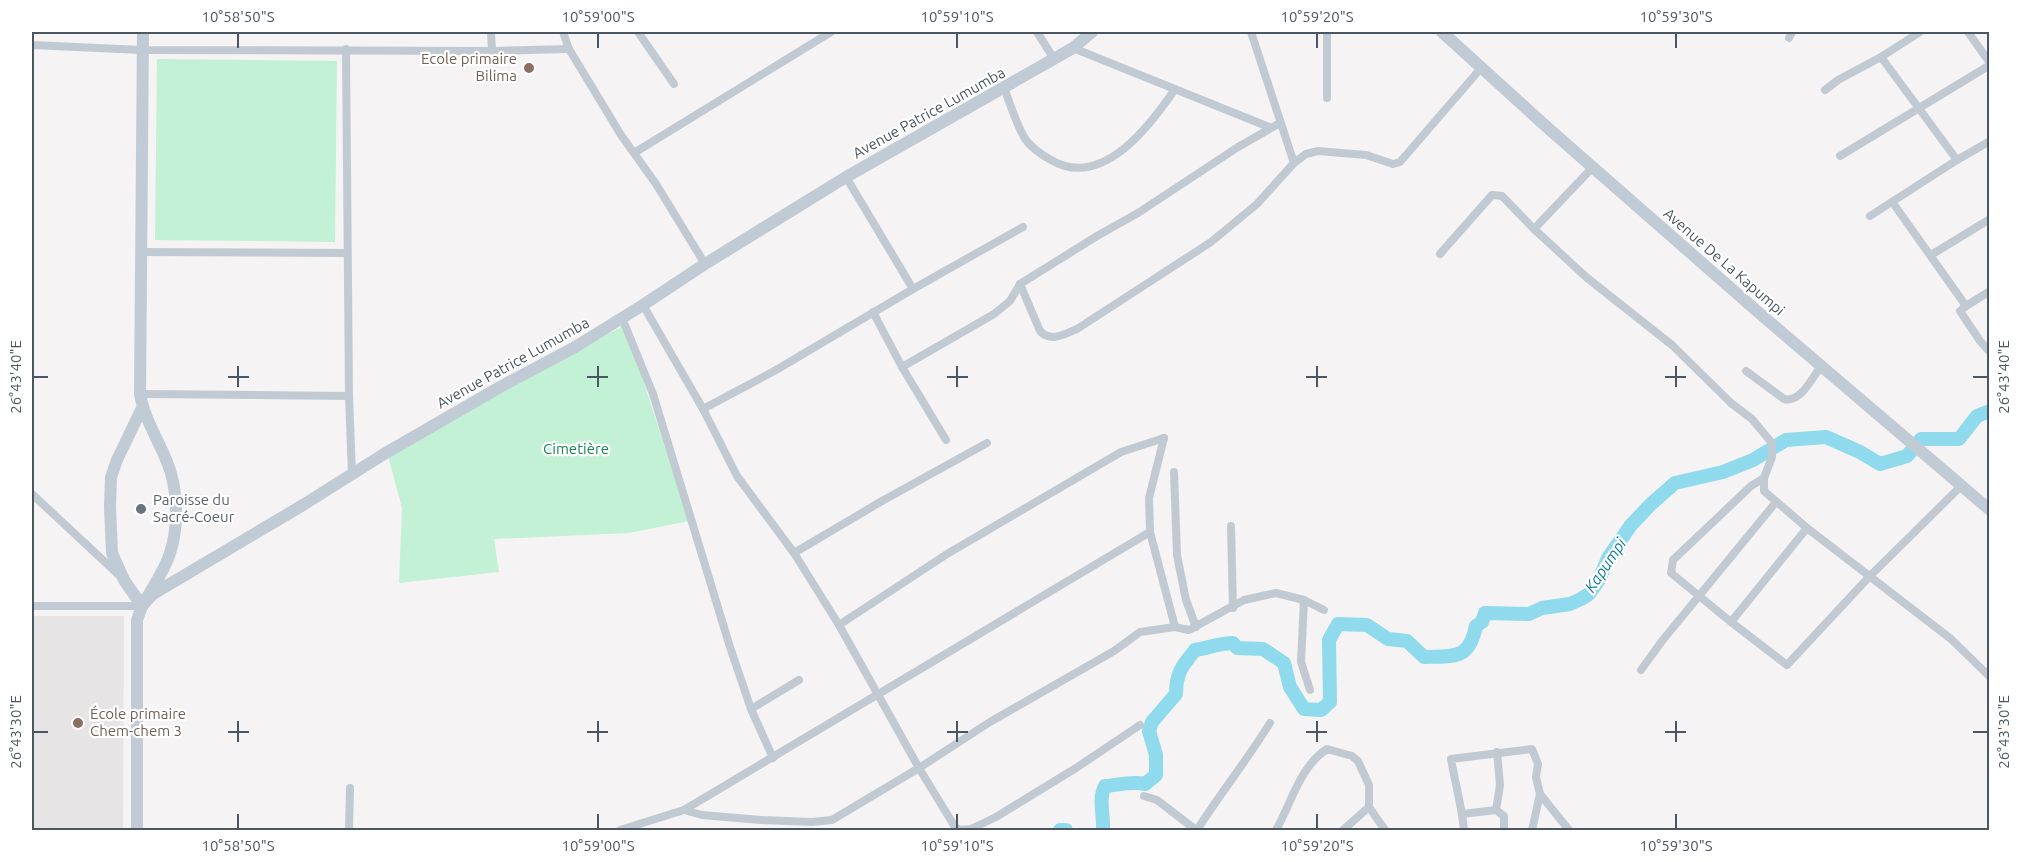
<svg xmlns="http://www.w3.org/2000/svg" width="2021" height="862" font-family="Ubuntu,sans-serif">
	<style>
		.education { fill: #e6e4e5 }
		.green { fill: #c3f1d5 }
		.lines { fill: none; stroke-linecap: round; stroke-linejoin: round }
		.river { stroke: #90daee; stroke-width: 14 }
		.street { stroke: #c1cad2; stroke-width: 8 }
		.secondary { stroke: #c1cbd6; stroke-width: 12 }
		.ticks { fill: none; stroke: #4a5661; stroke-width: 2 }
		.education-dot { fill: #8d6e63; stroke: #fff; stroke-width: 2 }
		.worship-dot { fill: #6b7280; stroke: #fff; stroke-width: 2 }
		.labels { text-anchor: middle; stroke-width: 4.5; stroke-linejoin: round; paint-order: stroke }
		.education-label { font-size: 15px; fill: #785e54; stroke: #fff; text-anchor: end }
		.street-label { font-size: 15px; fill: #4a5661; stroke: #fff }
		.park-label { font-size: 15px; fill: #17864f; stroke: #fff }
		.worship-label { font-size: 15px; fill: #5b616d; stroke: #fff; text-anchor: start }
		.water-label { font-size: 16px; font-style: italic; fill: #0c7c9b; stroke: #fff }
		.neatline { fill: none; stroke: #4a5661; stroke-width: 2 }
		.ticks-label { font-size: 15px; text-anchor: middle; fill: #4a5661 }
	</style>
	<rect width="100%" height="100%" fill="#f5f3f3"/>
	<path class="education" d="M 32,616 L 124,616 L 123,830 L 32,830 Z"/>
	<g class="green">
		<path d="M 157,59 L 337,61 L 335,242 L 155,240 Z"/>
		<path d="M 625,325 L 689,521 L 629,533 L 494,539 L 499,572 L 399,583 L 402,508 L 387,452 Z"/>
	</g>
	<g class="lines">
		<g class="river">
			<path d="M 1060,830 L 1066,830"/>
			<path d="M 1103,830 C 1104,815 1098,799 1105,786 C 1118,785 1131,781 1145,784 L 1156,775 L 1156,755 L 1149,731 L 1152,722 L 1176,694 C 1176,673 1182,666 1195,650 C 1208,648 1220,643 1233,643 L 1237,648 L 1263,649 L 1284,663 L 1290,687 L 1304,709 L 1321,710 L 1330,702 L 1329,640 L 1338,624 L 1367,625 L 1388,639 L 1407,641 L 1424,657 C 1455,656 1469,660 1476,626 L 1482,622 L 1485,613 L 1529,614 L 1542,608 L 1570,604 L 1581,599 L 1589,594 L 1599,580 L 1608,558 L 1631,525 L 1651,504 L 1675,483 L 1723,472 L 1753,460 L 1786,440 L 1826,437 L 1860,452 L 1880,464 L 1907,456 L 1921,439 L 1959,439 L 1977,416 L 1990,411"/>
		</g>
		<g class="street">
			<path d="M 491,32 L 492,51"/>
			<path d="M 563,32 L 569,49 L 621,135 L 656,184 L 705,264"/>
			<path d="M 638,32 L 674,84"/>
			<path d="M 1037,32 L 1054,59"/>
			<path d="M 1968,32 L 1990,63"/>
			<path d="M 1789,38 L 1792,32"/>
			<path d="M 32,45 L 142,50 L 492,51 L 569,49"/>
			<path d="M 1073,48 L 1269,127"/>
			<path d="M 346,49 L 349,396 L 352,475"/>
			<path d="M 1881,57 L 1957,160 L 1990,141"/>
			<path d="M 1004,88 C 1010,103 1017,127 1026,140 C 1032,148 1042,155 1051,160 C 1102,190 1150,126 1175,89"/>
			<path d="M 1825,90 L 1838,80 L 1881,57 L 1920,32"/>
			<path d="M 1327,98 L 1327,32"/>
			<path d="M 634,153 L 831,32"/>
			<path d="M 1840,156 L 1990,65"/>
			<path d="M 1294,163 L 1306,154 L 1318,151 L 1366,155 L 1393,164 L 1400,162 L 1482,67"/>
			<path d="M 846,177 L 913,289"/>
			<path d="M 1893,203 L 1966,306 L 1960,311 L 1980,341 L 1990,352"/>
			<path d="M 1870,216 L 1957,160"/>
			<path d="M 1534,229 L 1593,167"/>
			<path d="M 140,252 L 347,253"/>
			<path d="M 1440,254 L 1492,195 L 1502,196 L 1534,229 L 1586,277 L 1672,345 L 1731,403 L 1752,419 L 1772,443 L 1772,457 L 1764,478 L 1764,491 L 1807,528 L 1951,639 L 1990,677"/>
			<path d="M 1931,255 L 1990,219"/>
			<path d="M 1020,284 L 1040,331 C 1051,343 1065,334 1077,329 L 1211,242 L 1257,204 L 1294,163 L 1251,32"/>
			<path d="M 643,305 L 703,409 L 737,476 L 794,553 L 839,625 L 919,768 L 955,827 L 961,830 L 971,829 L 996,817 L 1076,768 L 1140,725"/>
			<path d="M 1966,306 L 1990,291"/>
			<path d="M 873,312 L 902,367 L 946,440"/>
			<path d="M 622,318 L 653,394 L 730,647 L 751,709 L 773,758"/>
			<path d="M 902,367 L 994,314 L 1010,301 L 1020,284 L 1097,236 L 1138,213 L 1238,147 L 1280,123"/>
			<path d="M 1746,371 L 1784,399 C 1801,403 1812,378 1821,366"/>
			<path d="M 140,394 L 349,396"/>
			<path d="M 703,409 L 776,370 L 913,289 L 1023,227"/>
			<path d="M 1164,438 L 1149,498 L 1150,532 L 1175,627"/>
			<path d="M 1174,472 L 1177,555 L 1186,600 L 1196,627"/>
			<path d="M 1764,478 L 1751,486 L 1673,560 L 1671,573 L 1731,622 L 1787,665 L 1869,577 L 1961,486"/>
			<path d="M 32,494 L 120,576"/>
			<path d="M 1231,526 L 1233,608"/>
			<path d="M 794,553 L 882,501 L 987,443"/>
			<path d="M 1304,600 L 1301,662 L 1310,690"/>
			<path d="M 32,606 L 142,606"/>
			<path d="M 1731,622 L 1807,528"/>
			<path d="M 839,625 L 947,554 L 1121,452 L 1164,438"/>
			<path d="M 1641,670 L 1662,641 L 1776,502"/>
			<path d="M 751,709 L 799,680"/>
			<path d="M 1540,794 L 1569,830"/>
			<path d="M 1144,796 L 1157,800 L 1196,830"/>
			<path d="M 684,810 L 702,815 L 761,820 L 812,822 L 832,820 L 919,768 L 990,722 L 1114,651 L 1140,632 L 1175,627 L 1189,630 L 1244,600 L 1276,593 L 1304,600 L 1324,610"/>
			<path d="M 1496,810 L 1504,816 L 1504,830"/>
			<path d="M 1462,814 L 1496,810 L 1500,785 L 1497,752"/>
			<path d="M 349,830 L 350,788"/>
			<path d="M 620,830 L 684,810 L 1150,532"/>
			<path d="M 1197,830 C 1220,794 1247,760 1270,723"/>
			<path d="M 1276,830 C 1291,804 1300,766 1327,749 L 1352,756 L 1358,761 L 1369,785 L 1369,807 L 1385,830"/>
			<path d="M 1343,830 L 1369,807"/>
			<path d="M 1464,830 C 1462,808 1455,782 1451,759 L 1532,749 L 1538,764 L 1536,777 L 1540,794 L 1532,830"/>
		</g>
		<g class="secondary">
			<path d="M 1442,32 L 1549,129 L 1758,312 L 1990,510"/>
			<path d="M 142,408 L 117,460 L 111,477 L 110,507 L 112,553 L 124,580 L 142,606 C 151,590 165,570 170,553 C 179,526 178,488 167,462 C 158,439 144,418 140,394 L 143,32"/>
			<path d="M 137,830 L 137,620 L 142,606 L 153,594 L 303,505 L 384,454 L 500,387 L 575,347 L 643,305 L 705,264 L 846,177 L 1073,48 L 1092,32"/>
		</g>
	</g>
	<path class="ticks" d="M 238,33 L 238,48M 598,33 L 598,48M 957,33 L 957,48M 1317,33 L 1317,48M 1676,33 L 1676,48M 238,366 L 238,387M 598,366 L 598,387M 957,366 L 957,387M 1317,366 L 1317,387M 1676,366 L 1676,387M 33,377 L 48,377M 228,377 L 249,377M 587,377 L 608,377M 947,377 L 968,377M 1306,377 L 1327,377M 1665,377 L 1686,377M 1973,377 L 1988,377M 238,721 L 238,742M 598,721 L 598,742M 957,721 L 957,742M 1317,721 L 1317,742M 1676,721 L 1676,742M 33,732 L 48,732M 228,732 L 249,732M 587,732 L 608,732M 947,732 L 968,732M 1306,732 L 1327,732M 1665,732 L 1686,732M 1973,732 L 1988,732M 238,814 L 238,829M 598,814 L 598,829M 957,814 L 957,829M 1317,814 L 1317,829M 1676,814 L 1676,829"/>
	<g class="education-dot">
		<circle cx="529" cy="68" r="6"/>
		<circle cx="78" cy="723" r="6"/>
	</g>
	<circle class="worship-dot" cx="141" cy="509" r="6"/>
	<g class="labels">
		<g class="education-label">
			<text x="517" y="64">Ecole primaire<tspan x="517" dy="17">Bilima</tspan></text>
			<text x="90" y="719" text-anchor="start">École primaire<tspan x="90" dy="17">Chem-chem 3</tspan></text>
		</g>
		<g class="street-label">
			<text transform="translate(929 113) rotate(-29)" y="5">Avenue Patrice Lumumba</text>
			<text transform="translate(1724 262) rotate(41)" y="5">Avenue De La Kapumpi</text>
			<text transform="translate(513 363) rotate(-29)" y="5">Avenue Patrice Lumumba</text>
		</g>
		<g class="park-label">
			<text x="576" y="454">Cimetière</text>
		</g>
		<g class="worship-label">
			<text x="153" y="505">Paroisse du<tspan x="153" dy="17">Sacré-Coeur</tspan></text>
		</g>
		<g class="water-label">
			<text transform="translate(1605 565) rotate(-56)" y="6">Kapumpi</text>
		</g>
	</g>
	<rect width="2021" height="862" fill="none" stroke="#ffffff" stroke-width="66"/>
	<rect x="33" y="33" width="1955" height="796" class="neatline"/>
	<g class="ticks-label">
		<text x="238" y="22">10°58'50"S</text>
		<text x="598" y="22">10°59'00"S</text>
		<text x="957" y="22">10°59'10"S</text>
		<text x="1317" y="22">10°59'20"S</text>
		<text x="1676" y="22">10°59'30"S</text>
		<text transform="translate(2004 377) rotate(-90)" y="5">26°43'40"E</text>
		<text transform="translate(16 377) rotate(-90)" y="5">26°43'40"E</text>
		<text transform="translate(2004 732) rotate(-90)" y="5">26°43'30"E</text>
		<text transform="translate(16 732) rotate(-90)" y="5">26°43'30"E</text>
		<text x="238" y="851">10°58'50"S</text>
		<text x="598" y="851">10°59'00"S</text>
		<text x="957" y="851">10°59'10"S</text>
		<text x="1317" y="851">10°59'20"S</text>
		<text x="1676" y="851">10°59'30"S</text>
	</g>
</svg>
